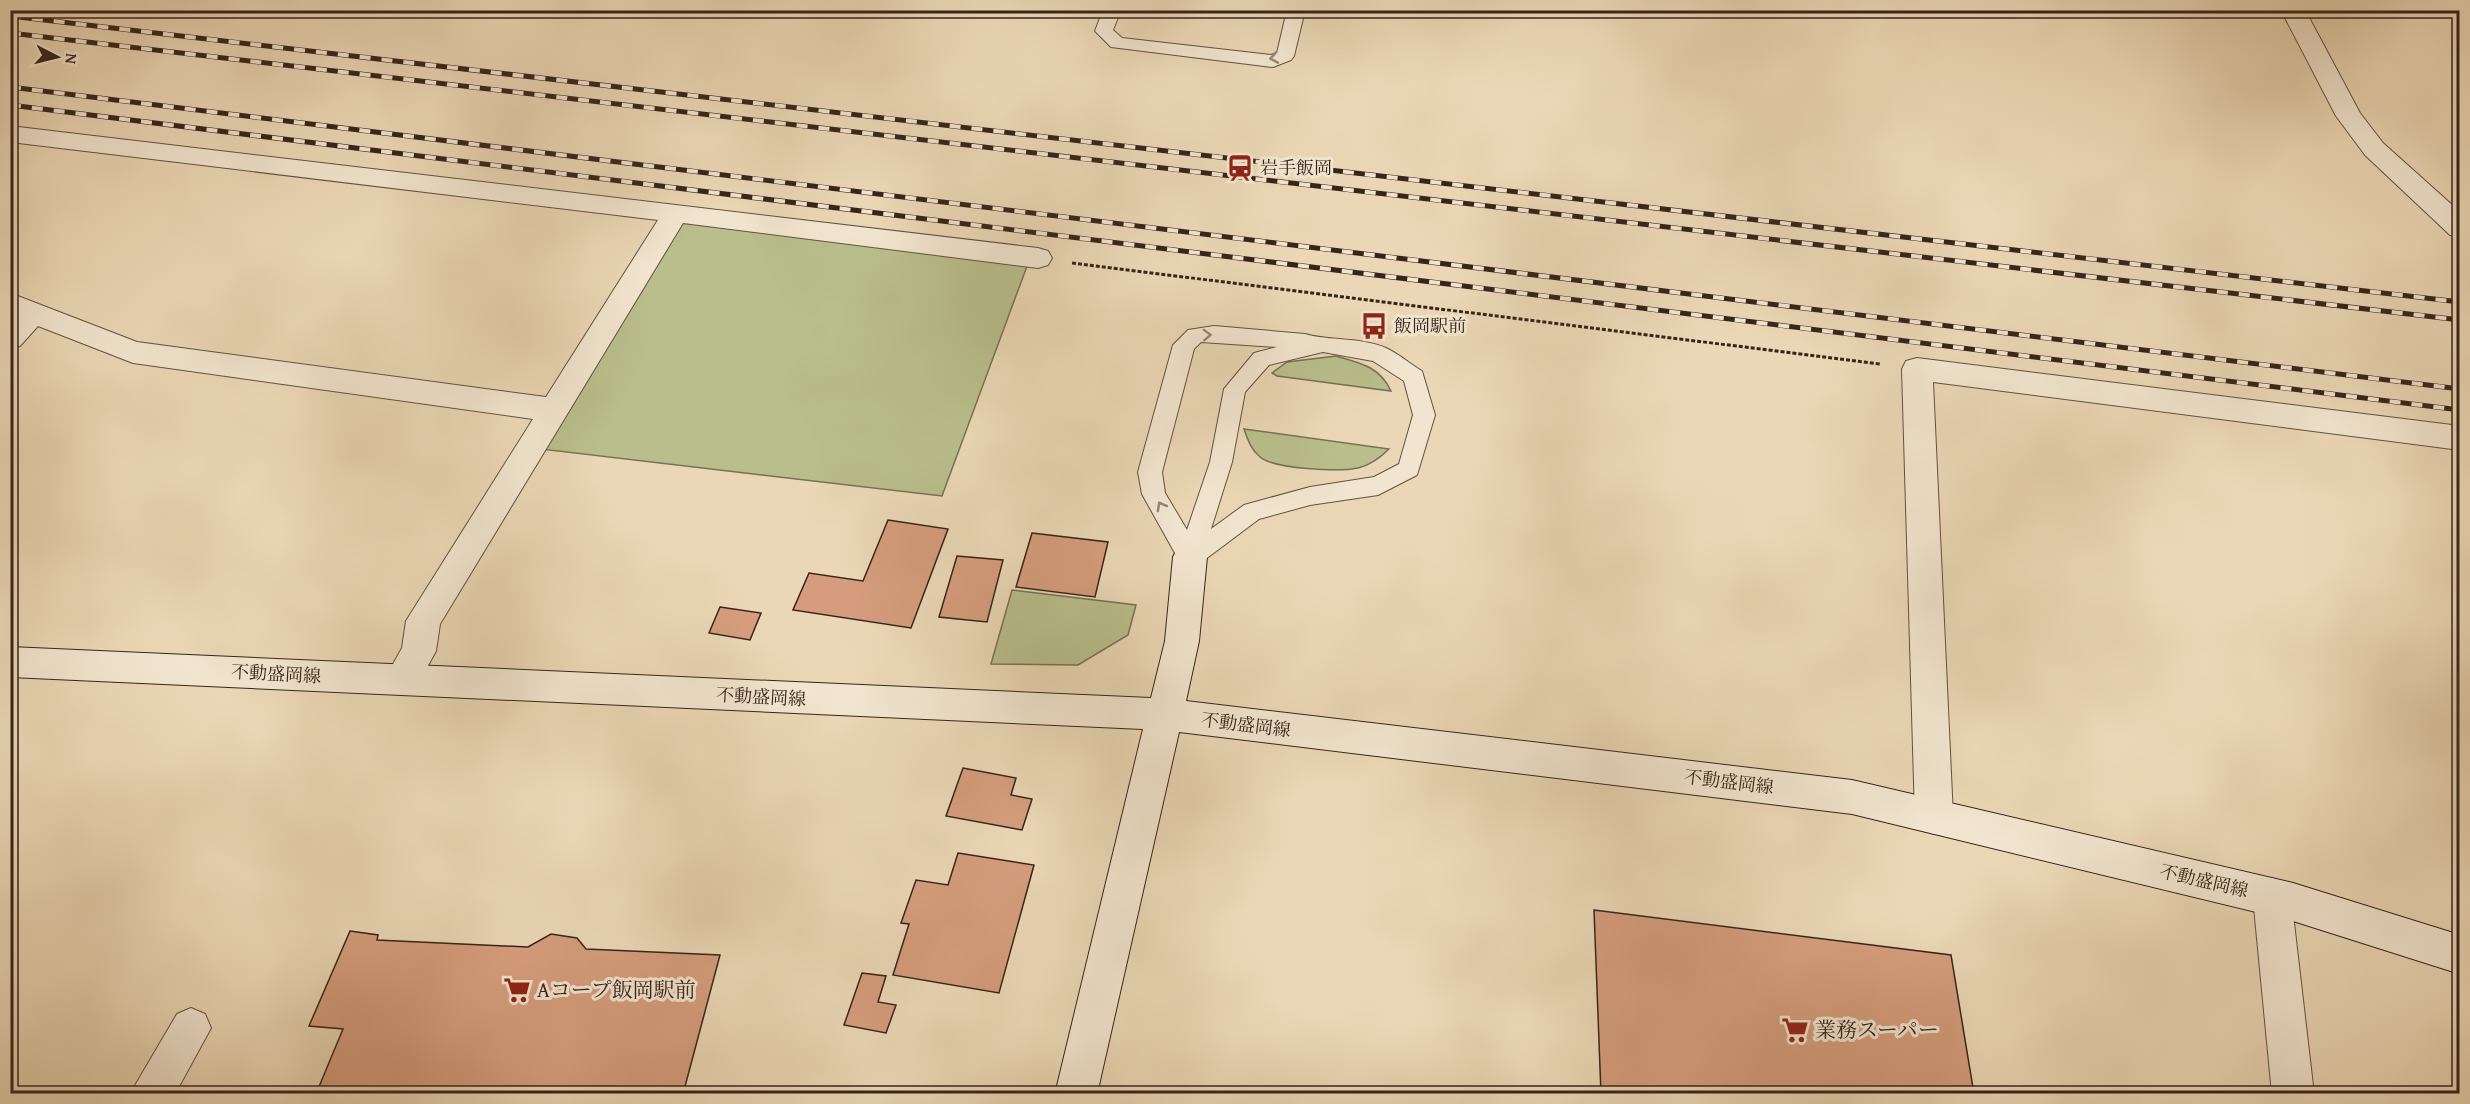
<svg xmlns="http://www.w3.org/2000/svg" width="2470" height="1104" font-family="'Gentium Book Plus','Noto Serif JP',serif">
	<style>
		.green { fill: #b9be8c; stroke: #777154; stroke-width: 1.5 }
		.building { fill: #d59d7d; stroke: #35241c; stroke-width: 1.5 }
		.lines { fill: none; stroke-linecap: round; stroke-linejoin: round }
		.lane-casing { stroke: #625142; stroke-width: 2 }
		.street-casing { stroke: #625142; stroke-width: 2 }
		.secondary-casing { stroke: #35241c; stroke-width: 2 }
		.path { stroke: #35241c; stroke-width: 3; stroke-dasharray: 4 2; stroke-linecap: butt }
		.lane { fill: #f2e5cf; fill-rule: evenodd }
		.street { fill: #f2e5cf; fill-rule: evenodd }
		.secondary { fill: #f2e5cf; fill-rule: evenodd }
		.rail-casing { stroke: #35241c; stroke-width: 5 }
		.rail { stroke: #f2e5cf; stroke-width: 4; stroke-dasharray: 11; stroke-linecap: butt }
		.oneway { stroke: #948476 }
		.labels { text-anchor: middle; stroke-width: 6; stroke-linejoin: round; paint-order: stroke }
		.poi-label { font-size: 18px; fill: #35241c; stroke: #f2e5cf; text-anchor: start }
		.street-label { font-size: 18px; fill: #35241c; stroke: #f2e5cf }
		.near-poi-label { font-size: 21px; fill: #35241c; stroke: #f2e5cf; text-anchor: start }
	</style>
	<rect width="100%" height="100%" fill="#ebd7b5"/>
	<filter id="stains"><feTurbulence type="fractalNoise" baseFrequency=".00333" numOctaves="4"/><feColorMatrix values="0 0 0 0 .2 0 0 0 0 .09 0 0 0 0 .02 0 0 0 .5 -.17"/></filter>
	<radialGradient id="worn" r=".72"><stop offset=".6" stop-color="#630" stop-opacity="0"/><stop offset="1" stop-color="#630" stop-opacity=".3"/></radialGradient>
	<g class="green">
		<path d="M 676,213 L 1030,258 L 942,496 L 532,448 Z"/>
		<path d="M 1336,356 C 1361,363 1380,367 1391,391 L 1277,376 L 1272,373 L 1287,362 Z"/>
		<path d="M 1244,429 L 1389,449 C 1380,458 1371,465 1358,468 C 1339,472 1274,469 1260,457 C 1251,450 1248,440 1244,429 Z"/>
		<path d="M 1012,590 L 1136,605 L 1128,635 L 1078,665 L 991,664 Z"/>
	</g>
	<g class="building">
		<path d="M 888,520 L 948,529 L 911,628 L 793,610 L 809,573 L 863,581 Z"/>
		<path d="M 1032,533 L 1108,542 L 1095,597 L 1016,587 Z"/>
		<path d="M 957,556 L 1003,560 L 987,622 L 939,617 Z"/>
		<path d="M 720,607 L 761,613 L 750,640 L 709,633 Z"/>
		<path d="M 963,768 L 1016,778 L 1011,795 L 1032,799 L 1022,830 L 946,816 Z"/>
		<path d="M 958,853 L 1034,865 L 999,993 L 893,975 L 909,924 L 901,923 L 916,880 L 948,885 Z"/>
		<path d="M 1594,910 L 1951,955 L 1974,1094 L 1601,1094 Z"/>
		<path d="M 350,931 L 378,935 L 377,940 L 528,947 L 551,934 L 577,938 L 586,949 L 720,955 L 683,1094 L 316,1094 L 343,1029 L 309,1026 Z"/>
		<path d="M 862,973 L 886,976 L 878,1002 L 896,1005 L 886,1033 L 844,1025 Z"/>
	</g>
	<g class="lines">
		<defs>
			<g id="lane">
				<path d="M 1103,10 L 1121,10 L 1113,30 L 1122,38 L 1271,55 L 1277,53 L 1287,10 L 1305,10 L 1294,56 L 1291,60 L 1273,67 L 1111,47 L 1095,31 Z"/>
				<path d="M 1214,326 L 1305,334 C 1329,341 1361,337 1386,348 C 1399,354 1410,364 1422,371 L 1435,415 L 1417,475 L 1378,495 L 1310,505 L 1259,519 L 1199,564 L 1190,567 L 1181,564 L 1142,494 L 1138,472 L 1173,345 L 1188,330 ZM 1201,342 L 1277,347 L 1254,353 L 1224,389 L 1210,462 L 1187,530 L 1165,493 L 1162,472 L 1194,349 ZM 1323,352 L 1373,361 L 1404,381 L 1413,415 L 1399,464 L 1374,477 L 1310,487 L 1244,505 L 1211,529 L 1232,462 L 1245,392 L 1269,365 Z"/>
			</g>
			<g id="street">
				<path d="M 2281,10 L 2305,10 L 2360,113 L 2383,143 L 2460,212 L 2460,237 L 2450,235 L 2365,155 L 2336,116 Z"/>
				<path d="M 10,126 L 1038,248 L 1048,251 L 1052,258 L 1048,265 L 1038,268 L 683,223 L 440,624 L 436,651 L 414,691 L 402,695 L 390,691 L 384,680 L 402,648 L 406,621 L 533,419 L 133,363 L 38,326 L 20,346 L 10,349 L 10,319 L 13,316 L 10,315 L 10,293 L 137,342 L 546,397 L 658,220 L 10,142 Z"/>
				<path d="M 1917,358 L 2460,426 L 2460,450 L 1933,382 L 1953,817 L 1947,829 L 1934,834 L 1921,829 L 1915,817 L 1902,369 L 1906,361 Z"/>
				<path d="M 2272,878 L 2286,884 L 2291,897 L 2314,1094 L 2272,1094 L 2253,897 L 2258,884 Z"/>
				<path d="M 191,1008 L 205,1014 L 211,1028 L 175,1094 L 130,1094 L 177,1014 Z"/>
			</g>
			<path id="secondary" d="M 1190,543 L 1202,547 L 1207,557 L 1199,641 L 1186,701 L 1852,780 L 2293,883 L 2460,935 L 2460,974 L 2293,921 L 1852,814 L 1179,732 L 1097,1094 L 1055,1094 L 1143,729 L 10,677 L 10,647 L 1151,698 L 1165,641 L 1173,557 L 1178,547 Z"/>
		</defs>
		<use href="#lane" class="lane-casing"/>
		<use href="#street" class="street-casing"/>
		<use href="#secondary" class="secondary-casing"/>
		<path class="path" d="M 1072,263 L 1880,364"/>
		<use href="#lane" class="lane"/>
		<use href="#street" class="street"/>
		<use href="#secondary" class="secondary"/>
		<defs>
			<g id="rail">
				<path d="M 10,16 L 2460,302"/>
				<path d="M 10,33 L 2460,320"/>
				<path d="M 10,87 L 2460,389"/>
				<path d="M 10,105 L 2460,410"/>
			</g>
		</defs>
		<use href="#rail" class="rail-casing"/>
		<use href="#rail" class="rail"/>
	</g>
	<defs><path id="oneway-chevron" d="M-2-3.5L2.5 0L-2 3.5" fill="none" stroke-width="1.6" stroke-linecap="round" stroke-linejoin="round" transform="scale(1.5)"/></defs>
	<g class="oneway">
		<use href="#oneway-chevron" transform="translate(1274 58) rotate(170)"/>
		<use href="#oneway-chevron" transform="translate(1207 335) rotate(-2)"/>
		<use href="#oneway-chevron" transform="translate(1161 506) rotate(-119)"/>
	</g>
	<defs>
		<symbol id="station-bare" viewBox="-9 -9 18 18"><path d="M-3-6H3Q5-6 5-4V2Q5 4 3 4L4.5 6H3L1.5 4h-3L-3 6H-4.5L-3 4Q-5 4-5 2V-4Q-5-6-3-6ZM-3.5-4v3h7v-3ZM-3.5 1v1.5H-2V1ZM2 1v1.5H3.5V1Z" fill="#8f2418" stroke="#f2e5cf" stroke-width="2.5" paint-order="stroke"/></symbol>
		<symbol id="bus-bare" viewBox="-9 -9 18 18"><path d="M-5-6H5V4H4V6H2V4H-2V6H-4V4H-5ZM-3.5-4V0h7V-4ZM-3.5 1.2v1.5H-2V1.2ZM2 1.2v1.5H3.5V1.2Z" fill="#8f2418" stroke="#f2e5cf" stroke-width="2.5" paint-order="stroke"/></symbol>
		<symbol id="supermarket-bare" viewBox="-9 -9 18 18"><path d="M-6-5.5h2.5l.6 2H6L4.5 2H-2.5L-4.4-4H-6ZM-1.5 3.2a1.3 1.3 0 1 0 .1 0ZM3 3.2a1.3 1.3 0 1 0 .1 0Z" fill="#8f2418" stroke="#f2e5cf" stroke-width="2.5" paint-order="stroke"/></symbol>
	</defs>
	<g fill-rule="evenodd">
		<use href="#station-bare" x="1221" y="149" width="38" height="38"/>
		<use href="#bus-bare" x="1355" y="307" width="38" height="38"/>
		<use href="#supermarket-bare" x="498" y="971" width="38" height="38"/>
		<use href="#supermarket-bare" x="1776" y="1011" width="38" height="38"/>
	</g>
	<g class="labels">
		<g class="poi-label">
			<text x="1260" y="174">岩手飯岡</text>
			<text x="1394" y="332">飯岡駅前</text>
		</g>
		<g class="street-label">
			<text transform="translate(276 674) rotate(3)" y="6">不動盛岡線</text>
			<text transform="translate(761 697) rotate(3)" y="6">不動盛岡線</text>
			<text transform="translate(1246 725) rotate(7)" y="6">不動盛岡線</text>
			<text transform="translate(1729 782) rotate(7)" y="6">不動盛岡線</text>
			<text transform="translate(2204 881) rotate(13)" y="6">不動盛岡線</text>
		</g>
		<g class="near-poi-label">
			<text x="537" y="997">Aコープ飯岡駅前</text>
			<text x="1815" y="1037">業務スーパー</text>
		</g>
	</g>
	<rect width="2470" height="1104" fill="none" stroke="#ebd7b5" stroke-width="36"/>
	<rect x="12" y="12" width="2446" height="1080" fill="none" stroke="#35241c" stroke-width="3"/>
	<rect x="18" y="18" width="2434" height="1068" fill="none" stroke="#35241c" stroke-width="1.5"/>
	<g transform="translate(57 57) rotate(97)" stroke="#f2e5cf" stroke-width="4.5" paint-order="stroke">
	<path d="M0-4.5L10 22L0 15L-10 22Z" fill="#35241c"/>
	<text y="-9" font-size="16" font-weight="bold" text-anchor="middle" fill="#35241c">N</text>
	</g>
	<rect width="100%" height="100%" filter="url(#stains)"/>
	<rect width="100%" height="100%" fill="url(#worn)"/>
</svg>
